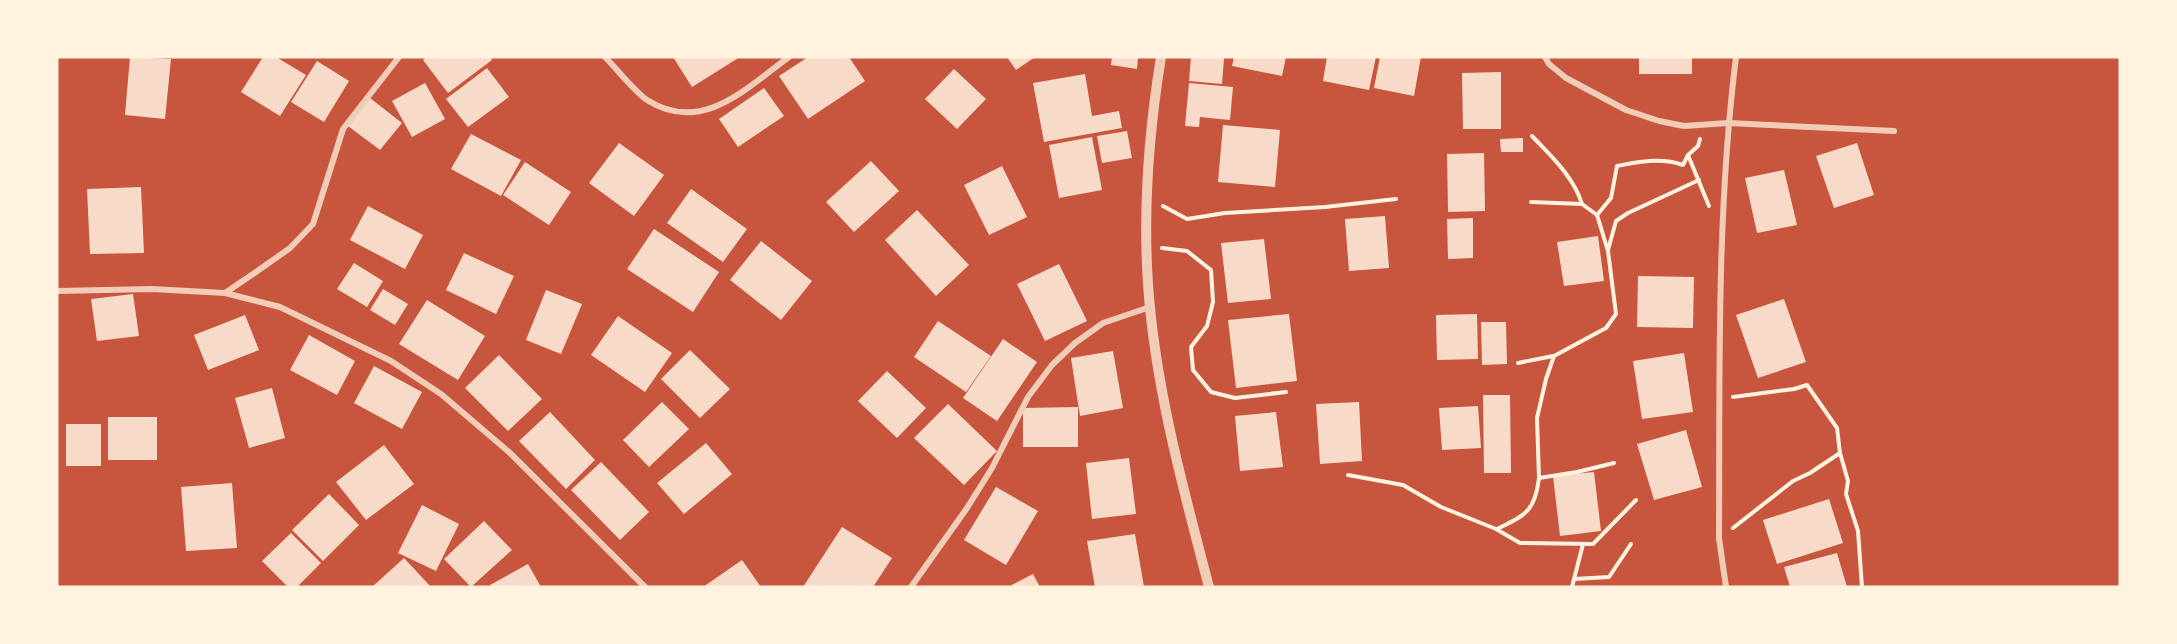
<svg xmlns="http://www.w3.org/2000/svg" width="2177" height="644" font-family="'Sofia Sans Condensed',sans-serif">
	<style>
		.building { fill: #f7dbc8 }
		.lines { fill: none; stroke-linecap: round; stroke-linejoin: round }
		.path { stroke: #fff3e0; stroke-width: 4 }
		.minor { stroke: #f1ccb7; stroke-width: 6 }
		.tertiary { stroke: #f1ccb7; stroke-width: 10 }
	</style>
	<rect width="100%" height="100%" fill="#c8553d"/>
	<g class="building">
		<path d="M 130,57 L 171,59 L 165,119 L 125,115 Z"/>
		<path d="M 263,57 L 276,57 L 306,75 L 280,116 L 241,92 Z"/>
		<path d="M 427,57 L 490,57 L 492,60 L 448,93 L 423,60 Z"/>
		<path d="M 673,57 L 740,57 L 692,87 Z"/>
		<path d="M 808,57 L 849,57 L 865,81 L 808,119 L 779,76 Z"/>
		<path d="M 1007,57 L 1035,57 L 1016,70 Z"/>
		<path d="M 1112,57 L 1138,57 L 1137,69 L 1111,65 Z"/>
		<path d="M 1191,57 L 1224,58 L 1222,84 L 1189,81 Z"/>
		<path d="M 1234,57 L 1286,57 L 1282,76 L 1232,66 Z"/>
		<path d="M 1327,57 L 1376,57 L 1369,90 L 1323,81 Z"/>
		<path d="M 1380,57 L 1421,57 L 1414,96 L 1374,88 Z"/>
		<rect x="1639" y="57" width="53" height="17"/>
		<path d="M 317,61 L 349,81 L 324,122 L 291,102 Z"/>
		<path d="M 487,68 L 509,97 L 468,127 L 446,99 Z"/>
		<path d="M 954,69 L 986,99 L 957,129 L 925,99 Z"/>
		<path d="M 1501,72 L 1501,129 L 1463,129 L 1462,73 Z"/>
		<path d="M 1085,74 L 1092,116 L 1119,111 L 1122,128 L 1044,142 L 1033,83 Z"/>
		<path d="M 425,83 L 445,119 L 412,137 L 392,101 Z"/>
		<path d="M 1189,83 L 1233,87 L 1230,120 L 1200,117 L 1199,127 L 1185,126 Z"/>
		<path d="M 764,88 L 784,116 L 738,147 L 719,119 Z"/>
		<path d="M 370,98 L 402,123 L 380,150 L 348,126 Z"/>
		<path d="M 1223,125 L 1280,130 L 1275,187 L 1218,182 Z"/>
		<path d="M 1127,131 L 1132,158 L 1102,163 L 1097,136 Z"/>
		<path d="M 471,134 L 521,160 L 501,196 L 451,169 Z"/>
		<path d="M 1092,137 L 1102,190 L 1059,198 L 1049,145 Z"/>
		<path d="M 1523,138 L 1523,152 L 1501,152 L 1500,139 Z"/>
		<path d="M 619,143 L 664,175 L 634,216 L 589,183 Z"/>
		<path d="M 1857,143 L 1874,195 L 1834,208 L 1816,156 Z"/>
		<path d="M 1484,153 L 1485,211 L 1448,212 L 1447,154 Z"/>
		<path d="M 871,161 L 899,191 L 854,232 L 826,202 Z"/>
		<path d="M 525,162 L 571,192 L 549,225 L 503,195 Z"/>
		<path d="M 1002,166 L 1027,217 L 989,235 L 964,185 Z"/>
		<path d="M 1784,170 L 1797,225 L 1757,233 L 1745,178 Z"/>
		<path d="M 141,187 L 144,253 L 90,254 L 87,189 Z"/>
		<path d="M 691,189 L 747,229 L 723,262 L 667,223 Z"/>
		<path d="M 368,206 L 423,235 L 405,269 L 350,240 Z"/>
		<path d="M 917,210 L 969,265 L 936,296 L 885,240 Z"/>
		<path d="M 1385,216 L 1389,268 L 1349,271 L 1345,219 Z"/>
		<path d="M 1473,218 L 1473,258 L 1448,259 L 1447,219 Z"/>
		<path d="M 654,229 L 719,272 L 693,312 L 627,269 Z"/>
		<path d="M 1598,236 L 1604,281 L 1564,286 L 1557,242 Z"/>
		<path d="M 1264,239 L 1271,299 L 1228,303 L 1221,243 Z"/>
		<path d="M 761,241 L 812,281 L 781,320 L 730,280 Z"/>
		<path d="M 464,253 L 514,276 L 496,314 L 446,290 Z"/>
		<path d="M 354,263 L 383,281 L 367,307 L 337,289 Z"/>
		<path d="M 1059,264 L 1087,321 L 1045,341 L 1017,284 Z"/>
		<path d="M 1638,276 L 1694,277 L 1693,328 L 1637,327 Z"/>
		<path d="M 383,289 L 408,304 L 395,325 L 370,310 Z"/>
		<path d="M 546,290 L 582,304 L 561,354 L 526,340 Z"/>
		<path d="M 133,294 L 139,336 L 97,341 L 91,299 Z"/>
		<path d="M 1784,299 L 1806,362 L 1758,378 L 1736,315 Z"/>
		<path d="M 427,300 L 485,336 L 458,380 L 399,344 Z"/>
		<path d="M 1289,314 L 1297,381 L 1236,388 L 1228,320 Z"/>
		<path d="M 1477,314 L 1478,359 L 1437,360 L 1436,315 Z"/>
		<path d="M 245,315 L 259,350 L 208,370 L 194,335 Z"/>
		<path d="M 618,316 L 672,353 L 645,392 L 591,355 Z"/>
		<path d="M 938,321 L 991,356 L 966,392 L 914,357 Z"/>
		<path d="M 1481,322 L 1506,322 L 1507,364 L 1482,365 Z"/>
		<path d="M 309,335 L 355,361 L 337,395 L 290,370 Z"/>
		<path d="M 1003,339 L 1037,362 L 997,421 L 963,398 Z"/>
		<path d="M 690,350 L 730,389 L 700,418 L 661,379 Z"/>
		<path d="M 1113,351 L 1123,408 L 1080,416 L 1071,358 Z"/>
		<path d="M 1684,353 L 1693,412 L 1642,419 L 1633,361 Z"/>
		<path d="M 499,355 L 542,399 L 508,431 L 465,388 Z"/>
		<path d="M 374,366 L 422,392 L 402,429 L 354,403 Z"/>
		<path d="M 887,371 L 926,408 L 897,438 L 858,401 Z"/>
		<path d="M 272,388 L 285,438 L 249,448 L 235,398 Z"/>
		<path d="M 1483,395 L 1510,395 L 1511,473 L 1484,473 Z"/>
		<path d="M 662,402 L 689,429 L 649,467 L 623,440 Z"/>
		<path d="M 1359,402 L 1362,461 L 1320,464 L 1316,404 Z"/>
		<path d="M 948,404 L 997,451 L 964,485 L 914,438 Z"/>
		<path d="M 1478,406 L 1481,448 L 1442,450 L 1439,408 Z"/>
		<path d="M 1078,407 L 1078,447 L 1023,447 L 1023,408 Z"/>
		<path d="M 550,412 L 595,460 L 566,489 L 519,441 Z"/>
		<path d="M 1276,412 L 1283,467 L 1240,471 L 1235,416 Z"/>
		<rect x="108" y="417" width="49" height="43"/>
		<rect x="66" y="424" width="35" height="42"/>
		<path d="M 1686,430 L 1702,487 L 1654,500 L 1637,444 Z"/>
		<path d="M 706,443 L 732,474 L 684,514 L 657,483 Z"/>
		<path d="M 384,445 L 414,484 L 366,520 L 336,482 Z"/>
		<path d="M 1129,458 L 1136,514 L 1092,519 L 1086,463 Z"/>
		<path d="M 601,462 L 649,512 L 620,540 L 571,490 Z"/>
		<path d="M 1594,472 L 1601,531 L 1560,536 L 1553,476 Z"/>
		<path d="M 232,483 L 237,548 L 186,551 L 181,487 Z"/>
		<path d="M 996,487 L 1038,511 L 1006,565 L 964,540 Z"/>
		<path d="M 329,494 L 359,525 L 323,561 L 292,530 Z"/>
		<path d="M 1829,499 L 1843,543 L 1777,564 L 1763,520 Z"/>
		<path d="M 422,505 L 459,524 L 436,571 L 398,553 Z"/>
		<path d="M 484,521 L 512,550 L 471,587 L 444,559 Z"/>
		<path d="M 842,527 L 892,558 L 873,587 L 803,587 Z"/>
		<path d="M 291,533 L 321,563 L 297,587 L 288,587 L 262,561 Z"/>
		<path d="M 1135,534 L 1144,587 L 1095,587 L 1087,541 Z"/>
		<path d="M 1837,553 L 1847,587 L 1790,587 L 1784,567 Z"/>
		<path d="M 404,558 L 431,587 L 372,587 Z"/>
		<path d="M 742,560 L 761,587 L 703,587 Z"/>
		<path d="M 528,564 L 541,587 L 492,587 L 490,585 Z"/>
		<path d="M 1033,574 L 1040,587 L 1008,587 Z"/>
	</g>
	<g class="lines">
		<g class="path">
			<path d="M 1532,136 C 1551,156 1574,177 1582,204"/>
			<path d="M 1688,155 L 1698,146 L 1700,139"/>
			<path d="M 1531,202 L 1582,204 L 1597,215 L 1608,251 L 1616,314 L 1606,328 L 1554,356 L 1546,379 L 1537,418 L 1539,478"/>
			<path d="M 1163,206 L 1187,219 L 1225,213 L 1325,207 L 1396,199"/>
			<path d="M 1597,215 L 1611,198 L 1617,166 C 1639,162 1661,157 1683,165 L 1688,155 L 1709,206"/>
			<path d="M 1162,248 L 1187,251 L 1211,270 L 1213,302 L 1207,326 L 1191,347 L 1193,370 L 1211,392 L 1235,398 L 1286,392"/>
			<path d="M 1608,250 L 1616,221 L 1628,213 L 1699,180"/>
			<path d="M 1518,363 L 1553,356"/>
			<path d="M 1733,397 L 1794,389 L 1807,385 L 1837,428 L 1840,453 L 1848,481 L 1846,494 L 1858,531 L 1862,587"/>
			<path d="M 1348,475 L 1403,485 L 1441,507 L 1496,529 L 1520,543 L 1593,544 L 1636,500"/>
			<path d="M 1733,528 L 1793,481 L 1810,473 L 1840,453"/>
			<path d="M 1497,529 C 1525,515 1535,512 1539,478 L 1577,472 L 1614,463"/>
			<path d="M 1574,579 L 1609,577 L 1631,544"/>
			<path d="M 1572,587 L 1583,544"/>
		</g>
		<g class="minor">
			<path d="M 605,57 C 618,70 633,90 647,100 C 702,135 746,88 789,57"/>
			<path d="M 1545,57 L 1549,64 L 1566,78 L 1626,110 L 1659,121 L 1684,126 L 1728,123 L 1894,131"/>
			<path d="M 57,291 L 152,289 L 225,293 L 256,272 L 290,248 L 313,224 L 343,129 L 399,57"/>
			<path d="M 225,293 L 280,307 L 391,361 L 441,394 L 509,452 L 645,587"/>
			<path d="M 911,587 L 967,508 L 992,468 L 1028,397 L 1052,365 L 1075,343 L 1103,323 L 1150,307"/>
			<path d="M 1726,587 L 1719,538 C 1720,378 1716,217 1736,57"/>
		</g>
		<path class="tertiary" d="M 1161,57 C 1149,131 1143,209 1148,284 C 1155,387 1183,488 1209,587"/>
	</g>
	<rect width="2177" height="644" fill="none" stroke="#fff3e0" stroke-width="117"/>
</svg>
